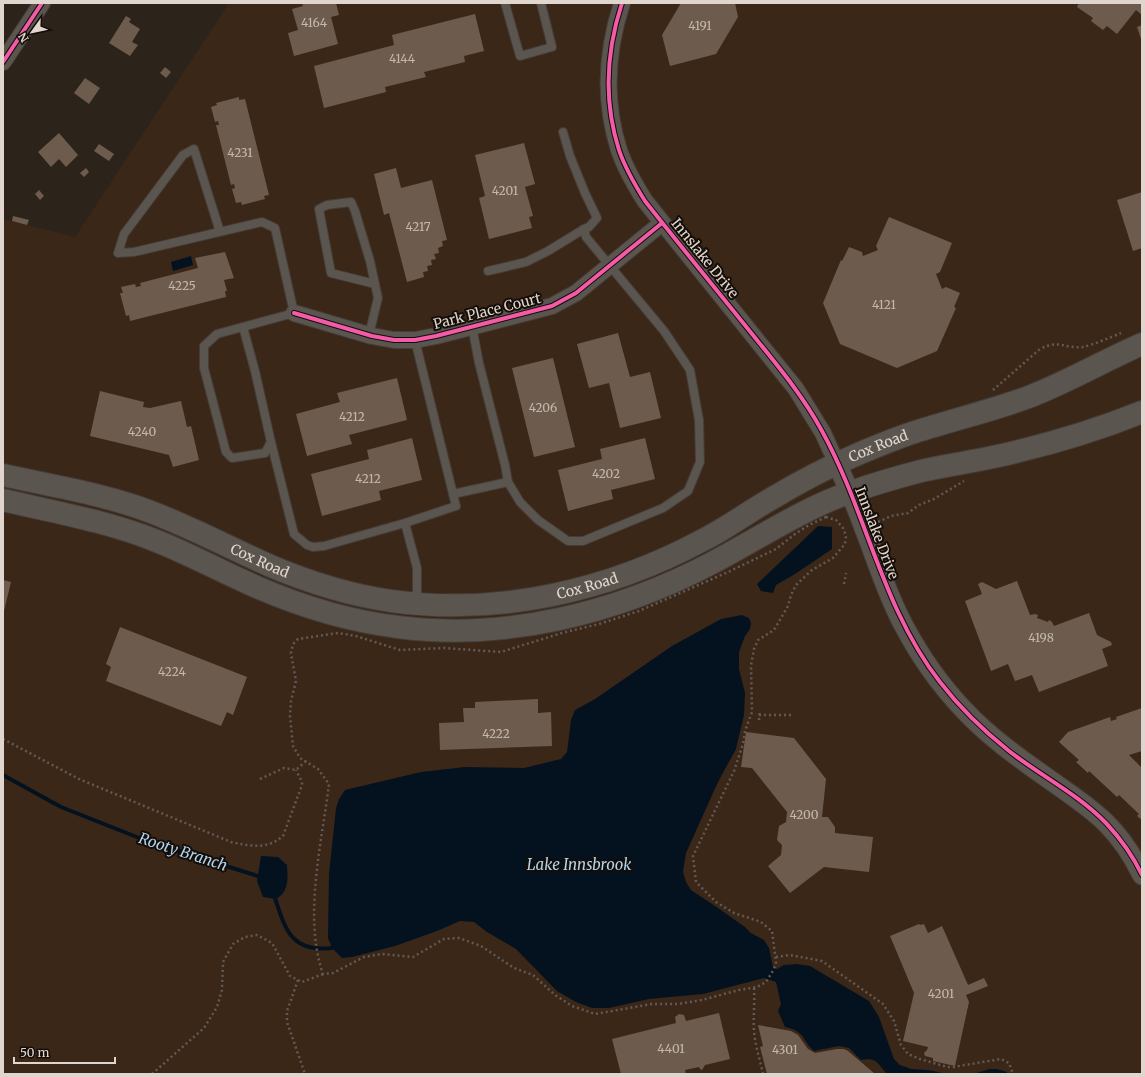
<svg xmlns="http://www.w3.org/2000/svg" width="1145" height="1077" font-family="Merriweather,serif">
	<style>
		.built { fill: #3b2718 }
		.water { fill: #04121f }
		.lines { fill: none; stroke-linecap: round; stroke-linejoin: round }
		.stream { stroke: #04121f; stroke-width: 4 }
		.building { fill: #6d5c4e }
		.service-casing { stroke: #453d37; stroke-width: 10 }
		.minor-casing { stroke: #453d37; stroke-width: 18 }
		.tertiary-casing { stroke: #453d37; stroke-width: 21 }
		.secondary-casing { stroke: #453d37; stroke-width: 24 }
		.path { stroke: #615a56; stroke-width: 2.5; stroke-dasharray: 2 3; stroke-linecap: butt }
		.service { stroke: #5b554f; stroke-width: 8 }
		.minor { stroke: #5b554f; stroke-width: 16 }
		.tertiary { stroke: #5b554f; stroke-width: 19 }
		.secondary { stroke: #5b554f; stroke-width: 22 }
		.cycleway-casing { stroke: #140d08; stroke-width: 6 }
		.cycleway { stroke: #f35aa7; stroke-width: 4 }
		.labels { text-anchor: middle; stroke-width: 4; stroke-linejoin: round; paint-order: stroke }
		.number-label { font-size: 12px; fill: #c4b8ae }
		.street-label { font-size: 14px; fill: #e1d6ce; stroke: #140d08 }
		.water-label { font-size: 15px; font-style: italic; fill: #afd5f1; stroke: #140d08 }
	</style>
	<rect width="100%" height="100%" fill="#2c231b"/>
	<path class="built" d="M 229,3 L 1142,3 L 1142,1074 L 3,1074 L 3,219 L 75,237 Z"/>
	<g class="water">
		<path d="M 191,256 L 193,265 L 173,271 L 171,262 Z"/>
		<path d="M 818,526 L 832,527 L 832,549 L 795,574 L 776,585 L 773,593 L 761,591 L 757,584 Z"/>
		<path d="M 742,615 L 749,618 L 751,623 L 750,629 L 745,636 L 739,652 L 739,669 L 745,693 L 744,715 L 736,749 L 718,782 L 686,853 L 683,872 L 686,882 L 691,890 L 718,908 L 745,927 L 751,933 L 764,940 L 769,948 L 773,967 L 777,969 L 784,965 L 797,964 L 810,966 L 869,1001 L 879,1017 L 894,1059 L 900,1065 L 911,1069 L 928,1070 L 947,1074 L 887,1074 C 877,1063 877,1057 861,1060 L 849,1048 L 839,1046 L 814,1051 C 801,1039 805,1031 785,1027 L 778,1011 L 781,1004 L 776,982 L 764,978 L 703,994 L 649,999 L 609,1008 L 592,1008 L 576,1002 L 557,991 L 516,949 L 487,932 L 474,922 L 460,921 L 437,931 L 395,946 L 352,957 L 342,958 L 332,948 L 328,938 L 329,874 L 336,808 L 339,799 L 345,790 L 421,772 L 465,767 L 524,768 L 561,759 L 567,752 L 571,720 L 575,710 L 595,699 L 672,646 L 721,619 Z"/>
		<path d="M 261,856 L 278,857 L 287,865 C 288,878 289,892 276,899 L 263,897 L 257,881 Z"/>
		<path d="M 990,1069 L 997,1069 L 1007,1072 L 1007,1074 L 962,1074 L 976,1073 Z"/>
	</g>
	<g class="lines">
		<g class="stream">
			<path d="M 3,775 L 61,807 L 152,843 L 261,877"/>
			<path d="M 274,895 C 285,928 290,953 332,948"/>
		</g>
	</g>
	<g class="building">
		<path d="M 302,3 L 336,3 L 339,15 L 331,17 L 338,44 L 294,56 L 288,33 L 298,30 L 292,9 L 303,6 Z"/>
		<path d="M 681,3 L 735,3 L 738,17 L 716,54 L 670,66 L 662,35 Z"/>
		<path d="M 1079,3 L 1142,3 L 1142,15 L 1136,10 L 1117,34 L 1107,26 L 1103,30 L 1091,21 L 1093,18 L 1077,7 Z"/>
		<path d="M 475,14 L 484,51 L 464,56 L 465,62 L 424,72 L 426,77 L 385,87 L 386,92 L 324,108 L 314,66 L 394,45 L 392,35 Z"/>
		<path d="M 126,16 L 131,19 L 129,22 L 140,29 L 132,42 L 138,45 L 130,56 L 109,43 Z"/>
		<path d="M 1142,25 L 1142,42 L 1137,27 Z"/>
		<path d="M 165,67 L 171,72 L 166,78 L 160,73 Z"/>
		<path d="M 85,78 L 100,88 L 89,104 L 74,93 Z"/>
		<path d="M 239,97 L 239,100 L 245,99 L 269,195 L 264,196 L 265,199 L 242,205 L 241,202 L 236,203 L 232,189 L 235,188 L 234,184 L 231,185 L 216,125 L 219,125 L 218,121 L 215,122 L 211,107 L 217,105 L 216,103 Z"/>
		<path d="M 59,133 L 78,155 L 66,167 L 59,159 L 51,167 L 38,152 Z"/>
		<path d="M 524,143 L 535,184 L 525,187 L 533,216 L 529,217 L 532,228 L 489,239 L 479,198 L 485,196 L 475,155 Z"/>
		<path d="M 99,144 L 114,154 L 109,161 L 94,151 Z"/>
		<path d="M 86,168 L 89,172 L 84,177 L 80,173 Z"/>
		<path d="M 396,168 L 401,188 L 432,180 L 447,240 L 442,241 L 443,246 L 438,248 L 439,253 L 434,254 L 436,259 L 431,260 L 432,265 L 427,266 L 428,271 L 423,272 L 424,277 L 407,282 L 389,213 L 384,215 L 374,174 Z"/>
		<path d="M 39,190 L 44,196 L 40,200 L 35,194 Z"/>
		<path d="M 1142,192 L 1142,248 L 1133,251 L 1117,200 Z"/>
		<path d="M 13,216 L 29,220 L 27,225 L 12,221 Z"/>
		<path d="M 889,217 L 952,243 L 940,272 L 936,274 L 942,289 L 946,287 L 960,293 L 954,307 L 956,308 L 937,351 L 897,368 L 840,344 L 823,303 L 841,260 L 842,261 L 849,247 L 862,252 L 863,256 L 878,250 L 876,246 Z"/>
		<path d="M 225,252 L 234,278 L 224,280 L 227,291 L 225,291 L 226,297 L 130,321 L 129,315 L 126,316 L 120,293 L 123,293 L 121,287 L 135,284 L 136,287 L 141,286 L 140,283 L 198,268 L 195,258 Z"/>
		<path d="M 618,333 L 630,377 L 650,372 L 661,418 L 620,428 L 609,383 L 589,388 L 577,344 Z"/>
		<path d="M 553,358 L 575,447 L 534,457 L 512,368 Z"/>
		<path d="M 397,378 L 407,420 L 349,435 L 352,444 L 307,456 L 296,414 L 340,402 L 337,393 Z"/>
		<path d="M 100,391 L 144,402 L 143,407 L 150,408 L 181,401 L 187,427 L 191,426 L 199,460 L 173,467 L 169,455 L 90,436 Z"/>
		<path d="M 412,438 L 422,480 L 379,491 L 381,500 L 322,516 L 311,474 L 369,459 L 367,450 Z"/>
		<path d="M 645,438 L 655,479 L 611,490 L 613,499 L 568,511 L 558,470 L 602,459 L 600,449 Z"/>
		<path d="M 3,580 L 11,582 L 4,611 L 3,611 Z"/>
		<path d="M 1017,581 L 1030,615 L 1035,614 L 1038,615 L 1037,618 L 1048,622 L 1049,620 L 1052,622 L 1054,626 L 1089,613 L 1097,635 L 1111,642 L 1112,645 L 1102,649 L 1108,666 L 1039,692 L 1032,675 L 1015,681 L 1008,664 L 991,671 L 965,601 L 982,594 L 978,584 L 982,582 L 996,589 Z"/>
		<path d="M 120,627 L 247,677 L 233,715 L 227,712 L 221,726 L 106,681 L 111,667 L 106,664 Z"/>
		<path d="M 538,699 L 538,713 L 551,712 L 552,746 L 440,750 L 439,723 L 464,722 L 463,708 L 475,708 L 475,702 Z"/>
		<path d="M 1142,708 L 1142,751 L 1129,755 L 1142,768 L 1142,820 L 1137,816 L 1139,814 L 1119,795 L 1117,797 L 1089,771 L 1088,773 L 1076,762 L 1079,760 L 1059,742 L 1068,732 L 1110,717 L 1111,721 L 1117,719 L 1116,717 Z"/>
		<path d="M 746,732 L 794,738 L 826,779 L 822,817 L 828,817 L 835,827 L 835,833 L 873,837 L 869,872 L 824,867 L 790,893 L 768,866 L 781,855 L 782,845 L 777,840 L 779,826 L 786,822 L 787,812 L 752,768 L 741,767 Z"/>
		<path d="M 919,924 L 920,925 L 924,924 L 928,933 L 942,926 L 968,985 L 984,978 L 988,986 L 966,995 L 969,1002 L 955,1066 L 933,1061 L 933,1058 L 925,1056 L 924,1053 L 927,1050 L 928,1047 L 903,1041 L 914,993 L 890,936 Z"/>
		<path d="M 719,1013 L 730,1059 L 705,1065 L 702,1070 L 700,1069 L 699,1067 L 685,1070 L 686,1074 L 621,1074 L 612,1039 L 676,1023 L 675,1017 L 679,1014 L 684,1015 L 686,1021 Z"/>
		<path d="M 758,1025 L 791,1031 L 798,1035 L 808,1049 L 815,1053 L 837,1049 L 844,1049 L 848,1051 L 875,1074 L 767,1074 L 760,1047 L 763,1046 Z"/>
	</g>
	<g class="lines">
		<defs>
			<g id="service">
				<path d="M 505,3 L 520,56 L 552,47 L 541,3"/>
				<path d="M 220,232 L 194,149 L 183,155 L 124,234 L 118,253 L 134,252 L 262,222 L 275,228 L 294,313 L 217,334 L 204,346 L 204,368 L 226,452 L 232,458 L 265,453 L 271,442 L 255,371 L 243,327"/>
				<path d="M 488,271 L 526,262 L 548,251 L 584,229"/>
				<path d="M 472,326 L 479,363 L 505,465 L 508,482 L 520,502 L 538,520 L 568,541 L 583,541 L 663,508 L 688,491 L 700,462 L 699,420 L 690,370 L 664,331 L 586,237 L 584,229 L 589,227 L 597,218 L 585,193 L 570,156 L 563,132"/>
				<path d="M 369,335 L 378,298 L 370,261 L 355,211 L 351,202 L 327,205 L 319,209 L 331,273 L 375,284"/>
				<path d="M 415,340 L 453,494 L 508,482"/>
				<path d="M 271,442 L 294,534 L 307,545 L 313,547 L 324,546 L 405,523 L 417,568 L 417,603"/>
				<path d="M 405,523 L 456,506 L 453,494"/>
			</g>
			<g id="minor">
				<path d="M 622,3 C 606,52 603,100 619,150 C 625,168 635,185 645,201 L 796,389 L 823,433 L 837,464"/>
				<path d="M 3,62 L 42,3"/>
				<path d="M 294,313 L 372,336 L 394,340 L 415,340 L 436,336 L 552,306 L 576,293 L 662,223"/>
			</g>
			<path id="tertiary" d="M 837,464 C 847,485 856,506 864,528 C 877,561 887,595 904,626 C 920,656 940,685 964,710 C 990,738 1022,760 1053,782 C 1071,795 1090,807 1106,823 C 1121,838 1133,856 1142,875"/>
			<g id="secondary">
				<path id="s1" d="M 3,475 C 52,486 104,494 151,512 C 193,528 232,549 273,567 C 311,583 350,595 391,601 C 498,616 608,591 703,540 C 727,528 748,512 771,499 C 799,482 828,467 858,454 C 877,446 896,438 915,432 C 952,420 990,411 1026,398 C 1066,383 1103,361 1142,344"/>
				<path d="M 3,500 C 54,512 106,521 154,540 C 190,554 224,573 259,588 C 303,607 349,621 398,627 C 505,641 617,613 712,563 C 756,540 804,508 851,492 C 874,484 898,477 921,471 C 946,465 972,462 998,456 C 1047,445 1095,431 1142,412"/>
			</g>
		</defs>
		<use href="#service" class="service-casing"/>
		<use href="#minor" class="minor-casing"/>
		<use href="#tertiary" class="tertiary-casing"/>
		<use href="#secondary" class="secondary-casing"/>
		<g class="path">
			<path d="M 993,390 L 1040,349 C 1060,339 1064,349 1083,347 C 1093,345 1111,337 1121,333"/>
			<path d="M 826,517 L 836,520 L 843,528 L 846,536 L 845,544 L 833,558 L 812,570 L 796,585 L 791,595 L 788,606 L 774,630 L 758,640 L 754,649 L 751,665 L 752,712 L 745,731 L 743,744 L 734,771 L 693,856 L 696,882 L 716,902 L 734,913 L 761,922 L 772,931 L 776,962 L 774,969 L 766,982 L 757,987 L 739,990 L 702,1000 L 678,1004 L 652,1004 L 595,1014 L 572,1006 L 555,995 L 533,975 L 514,968 L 481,946 L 459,938 L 444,939 L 413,957 L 382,954 L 364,957 L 333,973 L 323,974 C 303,917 322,842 329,784 L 318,769 L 300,758 L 293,746 L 290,716 L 291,701 L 296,681 L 291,653 L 293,644 L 298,639 L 338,633 L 356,636 L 400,650 L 444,648 L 501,652 L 562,633 L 599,624 L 639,611 L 726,573 L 776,549 L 795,534 L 809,525 Z"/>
			<path d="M 878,522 L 891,516 L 908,513 L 919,505 L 934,499 L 964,481"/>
			<path d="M 844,584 L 846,573"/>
			<path d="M 759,715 L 793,715"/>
			<path d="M 759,720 L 760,710"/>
			<path d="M 3,739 L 79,779 L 231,842 C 250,846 267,850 283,836 L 302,785 L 302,782 L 296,770"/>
			<path d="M 260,779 L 284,768 L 296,770 L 306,761"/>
			<path d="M 776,957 L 790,955 L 822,961 L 883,1004 L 894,1021 L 901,1045 L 908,1054 L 920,1059 L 947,1067 L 953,1067 L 1001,1059 L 1009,1063 L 1013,1074"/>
			<path d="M 298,980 L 287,1011 L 287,1022 L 305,1074"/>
			<path d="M 754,988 C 755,1002 753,1017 754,1031 C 755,1045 760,1060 763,1074"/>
			<path d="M 152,1074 L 204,1028 L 217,1007 L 222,990 L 223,962 L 233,944 L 245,937 L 257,935 L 272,943 L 290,976 L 302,982 L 323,974"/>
		</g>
		<use href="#service" class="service"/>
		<use href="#minor" class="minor"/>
		<use href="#tertiary" class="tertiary"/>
		<use href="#secondary" class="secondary"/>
		<defs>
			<g id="cycleway">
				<path d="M 622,3 C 606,52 603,100 619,150 C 625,168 635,185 645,201 C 678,243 711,283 744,324 C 772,359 801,392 822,431 C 867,513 882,608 940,682 C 960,708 984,731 1009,751 C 1041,776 1078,794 1106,823 C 1120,838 1133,856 1142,875"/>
				<path d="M 3,62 L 42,3"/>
				<path d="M 294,313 L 372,336 L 394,340 L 415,340 L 436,336 L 552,306 L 576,293 L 662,223"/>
			</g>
		</defs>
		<use href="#cycleway" class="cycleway-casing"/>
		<use href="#cycleway" class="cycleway"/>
	</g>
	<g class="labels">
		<g class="number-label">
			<text x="314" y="27">4164</text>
			<text x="700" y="30">4191</text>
			<text x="402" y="63">4144</text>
			<text x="240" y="157">4231</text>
			<text x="505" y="195">4201</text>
			<text x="418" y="231">4217</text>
			<text x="182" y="290">4225</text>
			<text x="884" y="309">4121</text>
			<text x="543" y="412">4206</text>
			<text x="352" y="421">4212</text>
			<text x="142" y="436">4240</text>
			<text x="606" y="478">4202</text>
			<text x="368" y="483">4212</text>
			<text x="1041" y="642">4198</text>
			<text x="172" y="676">4224</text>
			<text x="496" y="738">4222</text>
			<text x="804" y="819">4200</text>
			<text x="941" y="998">4201</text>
			<text x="671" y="1053">4401</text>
			<text x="785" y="1054">4301</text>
		</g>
		<g class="street-label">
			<text transform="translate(705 258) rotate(51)" y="5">Innslake Drive</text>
			<text transform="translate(487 311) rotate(-14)" y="5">Park Place Court</text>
			<text dy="5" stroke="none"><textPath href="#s1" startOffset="932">Cox Road</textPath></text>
			<text transform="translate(877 533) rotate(69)" y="5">Innslake Drive</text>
			<text dy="5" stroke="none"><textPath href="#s1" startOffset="272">Cox Road</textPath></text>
			<text dy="5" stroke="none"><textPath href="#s1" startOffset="608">Cox Road</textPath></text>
		</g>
		<g class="water-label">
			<text transform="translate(183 852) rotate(18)" y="5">Rooty Branch</text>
			<text x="579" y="870">Lake Innsbrook</text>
		</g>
	</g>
	<rect width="1145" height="1077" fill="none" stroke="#e1d6ce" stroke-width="8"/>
	<g transform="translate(32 32) rotate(237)" stroke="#140d08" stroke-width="3" paint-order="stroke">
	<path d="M0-3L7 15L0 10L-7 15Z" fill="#e1d6ce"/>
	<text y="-6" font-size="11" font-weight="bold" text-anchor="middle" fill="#e1d6ce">N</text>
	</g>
	<path d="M14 1057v6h101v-6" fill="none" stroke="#e1d6ce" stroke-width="2"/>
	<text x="20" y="1057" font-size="12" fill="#e1d6ce" stroke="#140d08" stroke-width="3" paint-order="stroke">50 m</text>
</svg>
